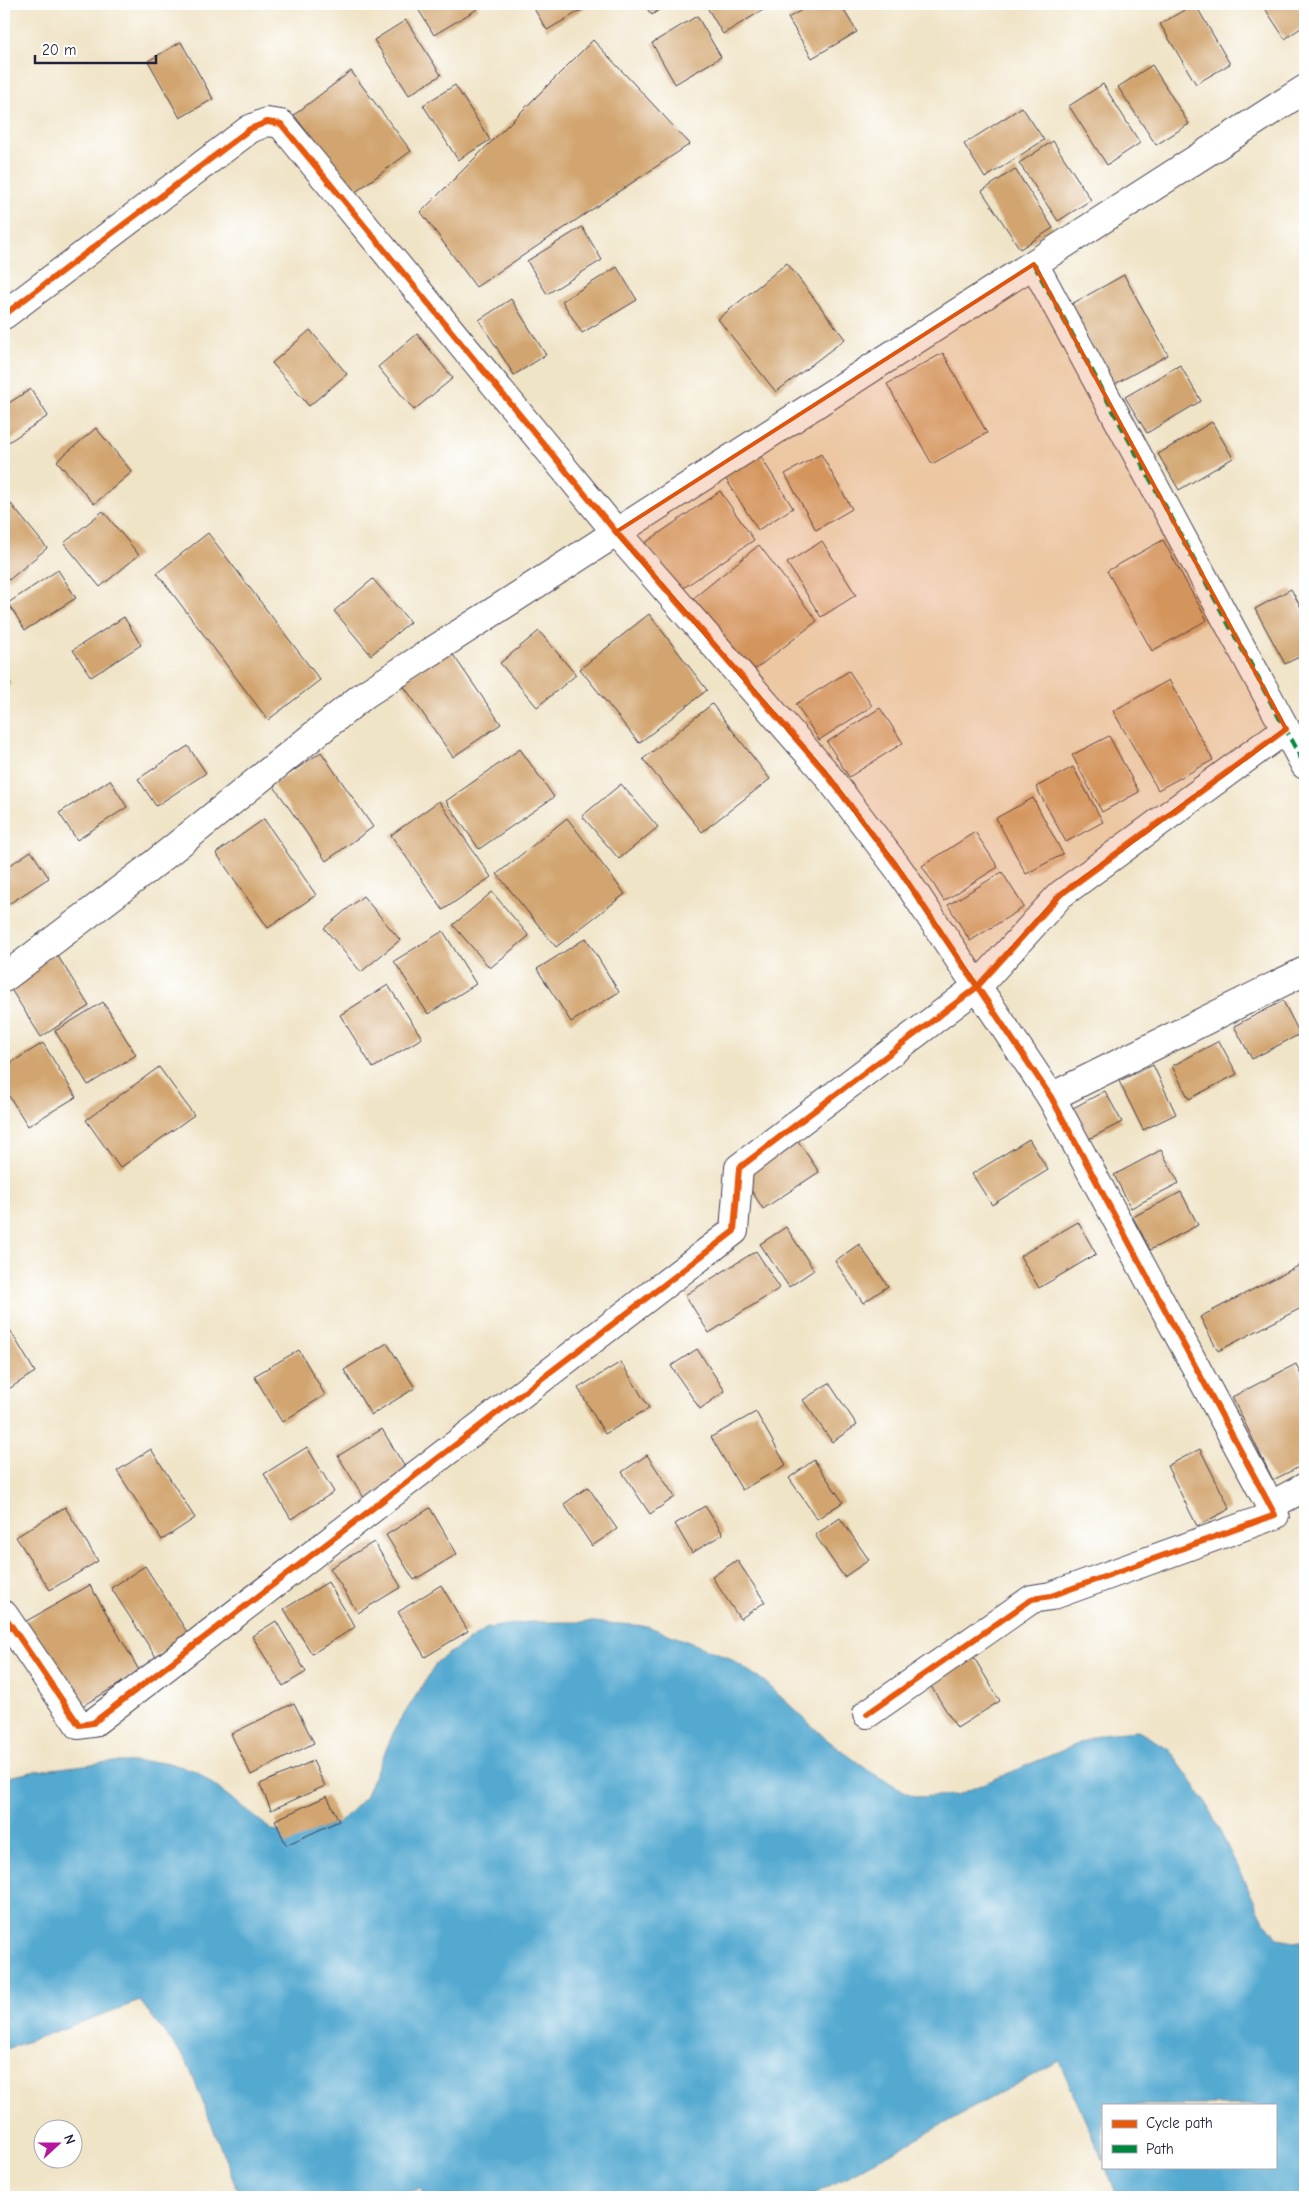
<svg xmlns="http://www.w3.org/2000/svg" width="1309" height="2201" font-family="'Comic Neue',sans-serif">
	<style>
		.water { fill: #53a9d0; stroke: #3a6686 }
		.building { fill: #d2a570 }
		.lines { fill: none; stroke-linecap: round; stroke-linejoin: round }
		.street-casing { stroke: #413f50; stroke-width: 30 }
		.street { stroke: #fff; stroke-width: 28 }
		.quiet { stroke: #00873e; stroke-width: 5; stroke-dasharray: 10 5; stroke-linecap: butt }
		.cycleway-casing { stroke: #fff; stroke-width: 9 }
		.cycleway { stroke: #e8590c; stroke-width: 6 }
		.marked { fill: #de560e; fill-opacity: 0.2; stroke: #de560e; stroke-width: 4; stroke-linejoin: round }
	</style>
	<rect width="100%" height="100%" fill="#fff"/>
	<filter id="ink" filterUnits="userSpaceOnUse"><feTurbulence type="fractalNoise" baseFrequency=".02" numOctaves="2"/><feDisplacementMap in="SourceGraphic" scale="10" xChannelSelector="R" yChannelSelector="G"/><feConvolveMatrix kernelMatrix="1 2 1 2 8 2 1 2 1" color-interpolation-filters="sRGB"/></filter>
	<filter id="wash" filterUnits="userSpaceOnUse"><feTurbulence type="fractalNoise" baseFrequency=".0096" numOctaves="4" result="noise"/><feDisplacementMap in="SourceGraphic" scale="20" xChannelSelector="R" yChannelSelector="G"/><feGaussianBlur stdDeviation="1.12" result="paint"/><feColorMatrix in="noise" values="0 0 0 0 0 0 0 0 0 0 0 0 0 0 0 0 0 1.4 0 .05"/><feComposite in="paint" operator="in"/></filter>
	<g filter="url(#wash)">
		<rect width="100%" height="100%" fill="#f0e4c7"/>
		<path class="water" d="M 529,1622 L 594,1622 L 647,1626 L 728,1657 L 765,1682 L 825,1738 L 869,1771 L 915,1797 L 957,1795 L 1101,1734 L 1138,1731 L 1169,1749 L 1204,1799 L 1264,1921 L 1278,1939 L 1295,1942 L 1305,1940 L 1305,2197 L 1118,2197 L 1105,2167 L 1275,2167 L 1275,2105 L 1103,2105 L 1103,2161 L 1059,2061 L 809,2197 L 425,2197 L 421,2189 L 386,2197 L 240,2197 L 187,2062 L 140,2001 L 4,2050 L 4,1778 L 36,1771 L 108,1762 L 165,1762 L 196,1771 L 272,1830 L 302,1835 L 339,1823 L 365,1797 L 396,1727 L 438,1661 L 487,1628 Z"/>
		<g id="blocks">
			<g class="building">
				<path d="M 415,4 L 476,4 L 479,8 L 434,35 Z"/>
				<path d="M 531,4 L 592,4 L 547,30 Z"/>
				<path d="M 643,4 L 667,4 L 652,15 Z"/>
				<path d="M 705,4 L 766,4 L 768,7 L 723,34 Z"/>
				<path d="M 812,4 L 840,4 L 857,32 L 812,58 L 788,18 Z"/>
				<path d="M 1195,4 L 1230,64 L 1196,84 L 1160,24 Z"/>
				<path d="M 1262,4 L 1305,4 L 1305,25 L 1285,39 Z"/>
				<path d="M 697,16 L 721,57 L 675,84 L 652,43 Z"/>
				<path d="M 406,20 L 441,75 L 409,95 L 374,40 Z"/>
				<path d="M 593,40 L 690,144 L 476,287 L 421,212 Z"/>
				<path d="M 181,42 L 213,99 L 180,118 L 148,61 Z"/>
				<path d="M 1152,65 L 1189,124 L 1156,145 L 1118,87 Z"/>
				<path d="M 351,71 L 411,151 L 353,194 L 294,115 Z"/>
				<path d="M 1103,84 L 1140,143 L 1107,165 L 1069,106 Z"/>
				<path d="M 455,85 L 490,140 L 458,160 L 423,105 Z"/>
				<path d="M 1022,107 L 1044,140 L 985,178 L 964,144 Z"/>
				<path d="M 1053,141 L 1091,200 L 1058,221 L 1019,163 Z"/>
				<path d="M 1015,169 L 1053,228 L 1020,249 L 982,191 Z"/>
				<path d="M 582,227 L 602,260 L 547,294 L 527,261 Z"/>
				<path d="M 787,263 L 845,339 L 776,392 L 718,319 Z"/>
				<path d="M 617,267 L 637,300 L 582,333 L 562,301 Z"/>
				<path d="M 1124,275 L 1168,355 L 1113,385 L 1068,306 Z"/>
				<path d="M 511,299 L 546,355 L 514,375 L 479,320 Z"/>
				<path d="M 310,330 L 347,374 L 309,406 L 272,363 Z"/>
				<path d="M 417,334 L 453,378 L 414,410 L 378,367 Z"/>
				<path d="M 943,353 L 987,433 L 932,464 L 887,384 Z"/>
				<path d="M 1180,365 L 1201,401 L 1147,433 L 1125,397 Z"/>
				<path d="M 31,389 L 48,416 L 4,445 L 4,406 Z"/>
				<path d="M 1212,422 L 1233,458 L 1179,490 L 1158,454 Z"/>
				<path d="M 96,428 L 132,472 L 94,504 L 57,461 Z"/>
				<path d="M 759,454 L 793,508 L 758,530 L 724,476 Z"/>
				<path d="M 821,454 L 852,509 L 816,530 L 785,474 Z"/>
				<path d="M 720,491 L 754,540 L 679,591 L 645,543 Z"/>
				<path d="M 11,504 L 47,548 L 9,580 L 4,574 L 4,510 Z"/>
				<path d="M 103,511 L 139,555 L 100,587 L 64,543 Z"/>
				<path d="M 208,533 L 320,680 L 268,720 L 157,573 Z"/>
				<path d="M 1163,540 L 1207,620 L 1152,651 L 1107,571 Z"/>
				<path d="M 822,541 L 856,595 L 821,617 L 787,563 Z"/>
				<path d="M 759,545 L 817,621 L 749,674 L 690,601 Z"/>
				<path d="M 58,570 L 76,598 L 25,630 L 8,603 Z"/>
				<path d="M 373,579 L 410,622 L 371,655 L 334,611 Z"/>
				<path d="M 1291,589 L 1305,615 L 1305,654 L 1285,664 L 1255,609 Z"/>
				<path d="M 649,614 L 707,690 L 639,743 L 580,669 Z"/>
				<path d="M 124,617 L 141,645 L 91,677 L 73,650 Z"/>
				<path d="M 539,631 L 576,675 L 537,707 L 500,663 Z"/>
				<path d="M 449,649 L 501,724 L 453,757 L 401,682 Z"/>
				<path d="M 849,671 L 872,706 L 819,740 L 796,704 Z"/>
				<path d="M 4,674 L 11,684 L 4,689 Z"/>
				<path d="M 1169,680 L 1213,760 L 1158,790 L 1113,711 Z"/>
				<path d="M 712,704 L 770,779 L 702,832 L 643,759 Z"/>
				<path d="M 880,708 L 903,743 L 849,777 L 827,742 Z"/>
				<path d="M 1109,736 L 1139,792 L 1102,812 L 1072,755 Z"/>
				<path d="M 188,746 L 206,773 L 156,806 L 138,779 Z"/>
				<path d="M 520,749 L 554,797 L 479,849 L 446,801 Z"/>
				<path d="M 321,752 L 373,827 L 326,861 L 273,785 Z"/>
				<path d="M 1073,767 L 1103,822 L 1066,842 L 1036,787 Z"/>
				<path d="M 110,780 L 127,807 L 77,840 L 59,813 Z"/>
				<path d="M 621,784 L 658,827 L 619,859 L 582,816 Z"/>
				<path d="M 1033,798 L 1063,854 L 1026,874 L 996,818 Z"/>
				<path d="M 439,801 L 491,877 L 443,910 L 391,835 Z"/>
				<path d="M 567,818 L 625,894 L 556,947 L 497,874 Z"/>
				<path d="M 264,819 L 316,895 L 268,928 L 216,853 Z"/>
				<path d="M 975,832 L 998,867 L 944,901 L 922,866 Z"/>
				<path d="M 31,851 L 49,878 L 4,907 L 4,869 Z"/>
				<path d="M 1002,872 L 1024,907 L 970,941 L 948,905 Z"/>
				<path d="M 492,892 L 529,936 L 490,968 L 453,925 Z"/>
				<path d="M 363,896 L 400,940 L 361,972 L 324,928 Z"/>
				<path d="M 443,931 L 476,984 L 428,1014 L 394,961 Z"/>
				<path d="M 586,938 L 619,992 L 571,1022 L 537,969 Z"/>
				<path d="M 56,953 L 89,1006 L 41,1037 L 7,983 Z"/>
				<path d="M 388,985 L 422,1038 L 373,1068 L 340,1015 Z"/>
				<path d="M 1283,1001 L 1300,1034 L 1252,1059 L 1234,1026 Z"/>
				<path d="M 103,1002 L 136,1055 L 88,1085 L 55,1031 Z"/>
				<path d="M 1219,1041 L 1237,1074 L 1189,1099 L 1172,1066 Z"/>
				<path d="M 43,1043 L 76,1097 L 28,1126 L 4,1088 L 4,1067 Z"/>
				<path d="M 1153,1065 L 1176,1114 L 1143,1130 L 1119,1081 Z"/>
				<path d="M 159,1067 L 194,1115 L 120,1168 L 86,1120 Z"/>
				<path d="M 1105,1091 L 1122,1122 L 1089,1139 L 1073,1108 Z"/>
				<path d="M 1029,1139 L 1048,1170 L 992,1205 L 972,1174 Z"/>
				<path d="M 798,1141 L 819,1172 L 763,1209 L 743,1177 Z"/>
				<path d="M 1161,1150 L 1179,1183 L 1131,1208 L 1114,1175 Z"/>
				<path d="M 1181,1192 L 1198,1225 L 1150,1250 L 1133,1217 Z"/>
				<path d="M 1078,1222 L 1096,1254 L 1039,1288 L 1020,1256 Z"/>
				<path d="M 786,1227 L 814,1270 L 789,1287 L 760,1244 Z"/>
				<path d="M 859,1244 L 888,1286 L 863,1303 L 835,1261 Z"/>
				<path d="M 756,1251 L 780,1288 L 709,1333 L 685,1295 Z"/>
				<path d="M 1302,1264 L 1305,1279 L 1305,1306 L 1218,1351 L 1200,1317 Z"/>
				<path d="M 4,1320 L 35,1372 L 4,1392 Z"/>
				<path d="M 387,1343 L 415,1388 L 371,1415 L 344,1370 Z"/>
				<path d="M 697,1349 L 725,1391 L 700,1409 L 671,1366 Z"/>
				<path d="M 299,1350 L 325,1395 L 282,1422 L 254,1376 Z"/>
				<path d="M 621,1362 L 649,1408 L 605,1434 L 578,1388 Z"/>
				<path d="M 1296,1364 L 1305,1384 L 1305,1464 L 1273,1480 L 1232,1397 Z"/>
				<path d="M 829,1383 L 857,1425 L 832,1442 L 803,1400 Z"/>
				<path d="M 756,1412 L 786,1465 L 742,1490 L 711,1437 Z"/>
				<path d="M 382,1429 L 409,1474 L 366,1501 L 338,1456 Z"/>
				<path d="M 307,1447 L 334,1492 L 291,1519 L 264,1474 Z"/>
				<path d="M 151,1449 L 195,1518 L 162,1540 L 117,1471 Z"/>
				<path d="M 1200,1449 L 1230,1509 L 1197,1526 L 1167,1466 Z"/>
				<path d="M 647,1455 L 675,1497 L 650,1514 L 622,1472 Z"/>
				<path d="M 814,1460 L 843,1502 L 817,1519 L 789,1478 Z"/>
				<path d="M 588,1487 L 617,1529 L 592,1546 L 564,1504 Z"/>
				<path d="M 705,1506 L 723,1534 L 692,1553 L 675,1524 Z"/>
				<path d="M 65,1507 L 98,1561 L 50,1590 L 16,1537 Z"/>
				<path d="M 430,1508 L 457,1554 L 414,1580 L 386,1535 Z"/>
				<path d="M 840,1518 L 869,1560 L 844,1577 L 815,1535 Z"/>
				<path d="M 374,1542 L 401,1587 L 358,1613 L 330,1568 Z"/>
				<path d="M 737,1560 L 765,1602 L 740,1619 L 712,1577 Z"/>
				<path d="M 145,1566 L 189,1635 L 156,1657 L 111,1588 Z"/>
				<path d="M 328,1582 L 355,1627 L 312,1654 L 284,1609 Z"/>
				<path d="M 90,1585 L 140,1672 L 65,1716 L 14,1628 Z"/>
				<path d="M 441,1585 L 468,1631 L 425,1657 L 398,1612 Z"/>
				<path d="M 276,1621 L 306,1672 L 283,1686 L 252,1636 Z"/>
				<path d="M 973,1656 L 1000,1701 L 957,1728 L 929,1683 Z"/>
				<path d="M 294,1703 L 314,1743 L 251,1775 L 231,1734 Z"/>
				<path d="M 313,1761 L 325,1786 L 271,1810 L 260,1784 Z"/>
				<path d="M 327,1796 L 339,1821 L 286,1845 L 275,1820 Z"/>
			</g>
		</g>
	</g>
	<g filter="url(#ink)">
		<use href="#blocks" fill-opacity="0" stroke="#413f50" stroke-width="1"/>
		<g class="lines">
			<defs>
				<g id="street">
					<path d="M 1034,264 L 1305,765"/>
					<path d="M 4,315 L 250,129 L 267,122 L 281,124 L 616,532 L 824,771 L 898,868 L 1051,1097 L 1275,1515 L 1051,1596 L 1032,1599 L 867,1714"/>
					<path d="M 4,978 L 149,868 L 364,695 L 1305,89"/>
					<path d="M 1051,1097 L 1305,971"/>
					<path d="M 1270,1506 L 1305,1487"/>
					<path d="M 4,1615 L 79,1725 L 93,1723 L 734,1231 L 739,1168 L 977,987 L 1060,895 L 1286,729"/>
				</g>
			</defs>
			<use href="#street" class="street-casing"/>
			<use href="#street" class="street"/>
			<path class="quiet" d="M 1034,264 L 1305,765"/>
			<defs>
				<g id="cycleway">
					<path d="M 4,315 L 250,129 L 267,122 L 281,124 L 616,532 L 824,771 L 898,868 L 1051,1097 L 1275,1515 L 1051,1596 L 1032,1599 L 867,1714"/>
					<path d="M 4,1615 L 79,1725 L 93,1723 L 734,1231 L 739,1168 L 977,987 L 1060,895 L 1286,729"/>
				</g>
			</defs>
			<use href="#cycleway" class="cycleway-casing"/>
			<use href="#cycleway" class="cycleway"/>
		</g>
	</g>
	<path class="marked" d="M 1034,264 L 1286,729 L 1060,895 L 977,987 L 898,868 L 824,771 L 616,532 Z"/>
	<rect width="1309" height="2201" fill="none" stroke="#fff" stroke-width="20"/>
	<rect x="1102" y="2104" width="175" height="65" fill="#ffffff" stroke="#a7a7b1"/>
	<rect x="1112" y="2120" width="25" height="8" fill="#e8590c" stroke="#a7a7b1"/>
	<text x="1146" y="2128" font-size="15" fill="#22223b">Cycle path</text>
	<rect x="1112" y="2145" width="25" height="8" fill="#00873e" stroke="#a7a7b1"/>
	<text x="1146" y="2154" font-size="15" fill="#22223b">Path</text>
	<g transform="translate(58 2144) rotate(69)"><circle r="24" fill="#ffffff" stroke="#a7a7b1"/>
	<path d="M0-4L9 19L0 12L-9 19Z" fill="#b5179e"/>
	<text y="-8" font-size="14" font-weight="bold" text-anchor="middle" fill="#22223b">N</text>
	</g>
	<path d="M35 55v8h121v-8" fill="none" stroke="#22223b" stroke-width="2.5"/>
	<text x="42" y="55" font-size="15" fill="#22223b" stroke="#ffffff" stroke-width="4" paint-order="stroke">20 m</text>
</svg>
